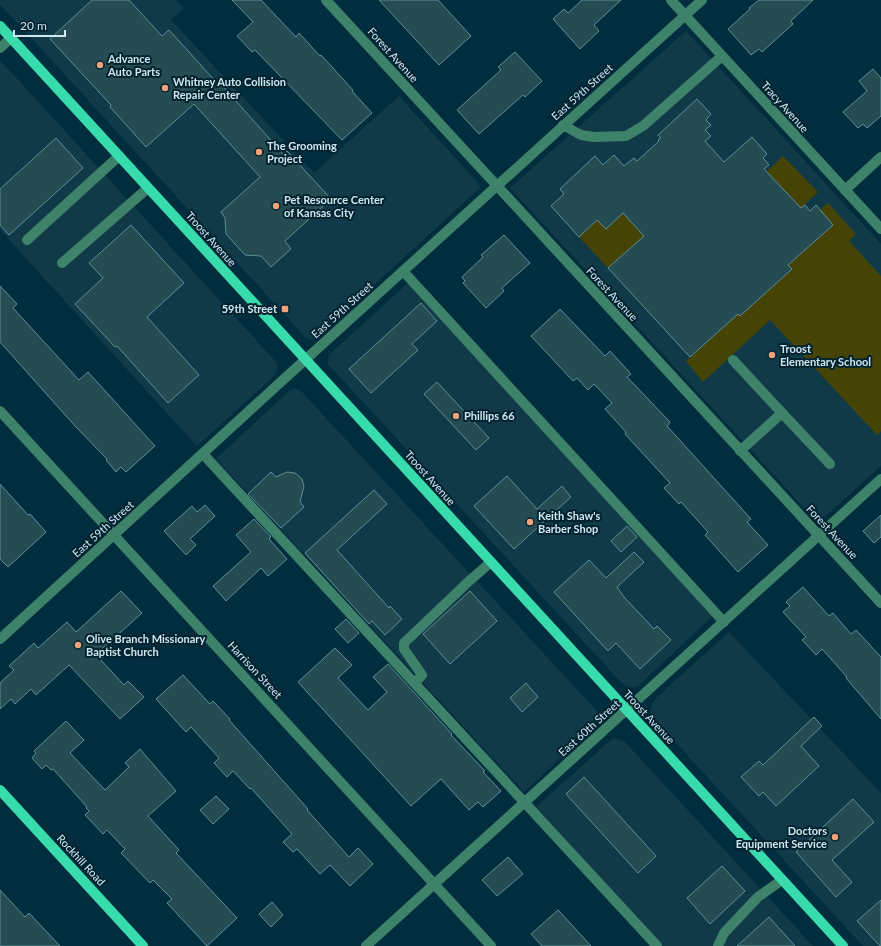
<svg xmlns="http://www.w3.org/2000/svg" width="881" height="946" font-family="Lato,sans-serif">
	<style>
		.built { fill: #113a49 }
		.green { fill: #454306 }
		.building { fill: #244c52; stroke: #5d8f97 }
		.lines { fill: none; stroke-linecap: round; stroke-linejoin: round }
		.minor { stroke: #3f826a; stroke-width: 10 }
		.major { stroke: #38dbab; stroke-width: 10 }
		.poi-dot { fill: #f0a27a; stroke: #022330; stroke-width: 1.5 }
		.labels { text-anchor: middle; stroke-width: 4; stroke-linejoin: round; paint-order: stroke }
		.street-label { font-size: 11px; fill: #d0e6f0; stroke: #022330 }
		.poi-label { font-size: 11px; font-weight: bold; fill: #d0e6f0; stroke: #022330; text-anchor: start }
	</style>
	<rect width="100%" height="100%" fill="#002e3e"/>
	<g class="built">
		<path d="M 0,0 L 176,0 L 184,8 L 171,20 L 314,173 L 399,96 L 480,185 L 480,188 L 317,337 L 311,340 L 306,338 L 0,4 Z"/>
		<path d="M 686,31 L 881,244 L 881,466 L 818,523 L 510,188 Z"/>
		<path d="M 0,60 L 277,363 L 278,368 L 273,377 L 197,446 L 0,230 Z"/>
		<path d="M 409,282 L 713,616 L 638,686 L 633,688 L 625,685 L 617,678 L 328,364 L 328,359 L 331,353 Z"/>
		<path d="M 295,388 L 301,391 L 596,710 L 599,717 L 598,723 L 524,792 L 216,459 L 290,390 Z"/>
		<path d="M 729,632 L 881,793 L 881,946 L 863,946 L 653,718 L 650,712 L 651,706 L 657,697 Z"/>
		<path d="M 616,738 L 625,742 L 813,946 L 663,946 L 536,807 L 612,739 Z"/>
	</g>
	<g class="green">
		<path d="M 783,156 L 818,192 L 801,208 L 766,172 Z"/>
		<path d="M 828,203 L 856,234 L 849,241 L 881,276 L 881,431 L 877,435 L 770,320 L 703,382 L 686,361 L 738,314 L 740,316 L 792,269 L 788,265 L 833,225 L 820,210 Z"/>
		<path d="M 623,213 L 644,236 L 608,268 L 579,237 L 597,220 L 606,229 Z"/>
	</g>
	<g class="building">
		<path d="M 92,0 L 129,0 L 162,36 L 169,30 L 218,84 L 220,83 L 284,155 L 287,151 L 331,199 L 285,241 L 291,249 L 271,267 L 261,256 L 245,255 L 226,234 L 225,218 L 221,212 L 260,177 L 194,104 L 146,147 L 110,107 L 111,105 L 50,39 Z"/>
		<path d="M 232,0 L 261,0 L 296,37 L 299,33 L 320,56 L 321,55 L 353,90 L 352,91 L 372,113 L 342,140 L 255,50 L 252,52 L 237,36 L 253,22 Z"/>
		<path d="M 379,0 L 438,0 L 471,36 L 439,65 Z"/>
		<path d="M 582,0 L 621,0 L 594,25 L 599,31 L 580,49 L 553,19 L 564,9 L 568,13 Z"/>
		<path d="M 759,0 L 813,0 L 791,21 L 793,24 L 762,52 L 759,49 L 751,55 L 728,29 L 750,9 L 749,8 Z"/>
		<path d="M 515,52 L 542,81 L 525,97 L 523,95 L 479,134 L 457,110 L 501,70 L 498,67 Z"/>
		<path d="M 873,69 L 881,78 L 881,116 L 867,128 L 863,124 L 858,128 L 843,112 L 867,91 L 859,81 Z"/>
		<path d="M 697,99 L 711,114 L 706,120 L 711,125 L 705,130 L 711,136 L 705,141 L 724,162 L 752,137 L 767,154 L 763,158 L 769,165 L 764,169 L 801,208 L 805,205 L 810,211 L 816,205 L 833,225 L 788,265 L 792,269 L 740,316 L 738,314 L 690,357 L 608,268 L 644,236 L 623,213 L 606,229 L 597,220 L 579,237 L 551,206 L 564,194 L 560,189 L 595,156 L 603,165 L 614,155 L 624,166 L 634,158 L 637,161 L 659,141 L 658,140 L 661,138 L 658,135 Z"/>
		<path d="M 56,138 L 83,168 L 9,235 L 0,225 L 0,189 Z"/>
		<path d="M 131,225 L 184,283 L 147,317 L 199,375 L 168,403 L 117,346 L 115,347 L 75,304 L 103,278 L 89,263 Z"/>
		<path d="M 504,235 L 530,263 L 502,288 L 504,291 L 486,308 L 463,283 L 465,281 L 462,277 L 483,257 L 481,255 Z"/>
		<path d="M 0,286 L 17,304 L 13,308 L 79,380 L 88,372 L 155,446 L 126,472 L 121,467 L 116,472 L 106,460 L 107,459 L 75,426 L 0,342 Z"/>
		<path d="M 421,303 L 437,321 L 412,344 L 418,350 L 371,393 L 349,369 Z"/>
		<path d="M 560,309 L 605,356 L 610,351 L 631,374 L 627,377 L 670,422 L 667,426 L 751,519 L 747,522 L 768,545 L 738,572 L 705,535 L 708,532 L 681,502 L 679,504 L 664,488 L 670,483 L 625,434 L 626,432 L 605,409 L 612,403 L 594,384 L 588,390 L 577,378 L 573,381 L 531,336 Z"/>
		<path d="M 437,382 L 489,438 L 476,450 L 424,394 Z"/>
		<path d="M 271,472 L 276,477 L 287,472 L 295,473 L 302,479 L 304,486 L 300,502 L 304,507 L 281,528 L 248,494 Z"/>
		<path d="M 507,476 L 537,509 L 562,486 L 571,497 L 514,549 L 474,506 Z"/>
		<path d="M 0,484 L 28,515 L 30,514 L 46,532 L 8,567 L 0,559 Z"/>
		<path d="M 374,490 L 387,504 L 337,550 L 389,608 L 390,606 L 402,619 L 385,635 L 372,621 L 369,624 L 305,553 Z"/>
		<path d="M 205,505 L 215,516 L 190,539 L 196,545 L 186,555 L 164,531 L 192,506 L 197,512 Z"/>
		<path d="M 881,515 L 881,537 L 874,543 L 863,531 Z"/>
		<path d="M 254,519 L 271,537 L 269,539 L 287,559 L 268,576 L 261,568 L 226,601 L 213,586 L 251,552 L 236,535 Z"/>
		<path d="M 627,526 L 637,537 L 621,552 L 611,541 Z"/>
		<path d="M 634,552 L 644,562 L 617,587 L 624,597 L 654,629 L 657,626 L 671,640 L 640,669 L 616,643 L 608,651 L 554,592 L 589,560 L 606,578 Z"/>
		<path d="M 803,587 L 829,616 L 833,613 L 851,634 L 856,630 L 881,657 L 881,719 L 846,678 L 847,677 L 822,649 L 816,655 L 802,640 L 806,637 L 783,612 L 790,606 L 786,602 Z"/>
		<path d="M 121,591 L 142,613 L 102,649 L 107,654 L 101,660 L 124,685 L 128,681 L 144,697 L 120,719 L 69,665 L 36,695 L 31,689 L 15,704 L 11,699 L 0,709 L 0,683 L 14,670 L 9,666 L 34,643 L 38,648 L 67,622 L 76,632 Z"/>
		<path d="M 470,591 L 497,621 L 450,664 L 423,634 Z"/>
		<path d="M 346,619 L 359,633 L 348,643 L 335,629 Z"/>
		<path d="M 335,648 L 352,665 L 338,678 L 368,710 L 387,692 L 373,677 L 388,664 L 452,734 L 451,735 L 485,771 L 483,772 L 501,791 L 483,807 L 478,802 L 469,810 L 441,779 L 411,806 L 298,682 Z"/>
		<path d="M 183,675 L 210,704 L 213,701 L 230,719 L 229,720 L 308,809 L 307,810 L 349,857 L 358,848 L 373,864 L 350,886 L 330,865 L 320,874 L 297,849 L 293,852 L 283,842 L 292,834 L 251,788 L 250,789 L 233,771 L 227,777 L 214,763 L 219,758 L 191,727 L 186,732 L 156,699 Z"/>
		<path d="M 526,683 L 538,697 L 522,712 L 510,698 Z"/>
		<path d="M 814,717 L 822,726 L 801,746 L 819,766 L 776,806 L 763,792 L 759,796 L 741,777 L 759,761 L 763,765 Z"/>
		<path d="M 66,721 L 84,740 L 70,753 L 105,790 L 129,767 L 125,763 L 140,749 L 176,791 L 148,816 L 179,850 L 176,853 L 237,918 L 207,946 L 167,903 L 172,899 L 153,880 L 150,883 L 121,853 L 125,849 L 107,830 L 103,834 L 85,815 L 89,811 L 86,808 L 87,807 L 53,769 L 51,770 L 46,765 L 42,769 L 32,758 L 36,753 L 34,751 Z"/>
		<path d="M 584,777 L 656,856 L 638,873 L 566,794 Z"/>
		<path d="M 216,796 L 229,809 L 213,824 L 200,810 Z"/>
		<path d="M 853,799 L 874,822 L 832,860 L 852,882 L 836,897 L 796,852 Z"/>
		<path d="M 508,857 L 523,874 L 497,896 L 482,880 Z"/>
		<path d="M 722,866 L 745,891 L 710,924 L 687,898 Z"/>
		<path d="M 0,890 L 25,917 L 29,913 L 60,946 L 0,946 Z"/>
		<path d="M 881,900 L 881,946 L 880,946 L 857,921 Z"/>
		<path d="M 272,902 L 283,915 L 271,927 L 259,914 Z"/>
		<path d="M 558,910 L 572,925 L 591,946 L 542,946 L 531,934 Z"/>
		<path d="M 769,917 L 795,946 L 737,946 Z"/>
	</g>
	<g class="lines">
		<g class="minor">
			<path d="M 326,0 L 881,603"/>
			<path d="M 671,0 L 881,229"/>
			<path d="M 0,48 L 11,38"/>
			<path d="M 563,125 L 581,135 L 594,137 L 626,136 L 643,126 L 722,56"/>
			<path d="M 845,190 L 881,157"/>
			<path d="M 27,240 L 119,156"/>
			<path d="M 62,263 L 148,188"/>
			<path d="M 403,271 L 724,622"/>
			<path d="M 733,360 L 782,413 L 740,451"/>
			<path d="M 0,411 L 491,946"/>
			<path d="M 782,413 L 830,464"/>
			<path d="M 203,454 L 657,946"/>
			<path d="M 0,639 L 284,379 L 702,0"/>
			<path d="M 415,683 L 422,675 L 404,649 L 404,643 L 468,582 L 491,562"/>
			<path d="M 366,946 L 881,479"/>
			<path d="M 718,946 L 724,933 L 758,897 L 782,880"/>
		</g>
		<g class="major">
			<path d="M 0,26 L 843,946"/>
			<path d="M 0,790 L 143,946"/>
		</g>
	</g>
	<g class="poi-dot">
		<circle cx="100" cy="65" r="4"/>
		<circle cx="165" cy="88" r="4"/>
		<circle cx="259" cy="152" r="4"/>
		<circle cx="276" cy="206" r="4"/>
		<rect x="281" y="305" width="8" height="8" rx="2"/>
		<circle cx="772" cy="355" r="4"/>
		<circle cx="456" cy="416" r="4"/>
		<circle cx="530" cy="522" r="4"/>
		<circle cx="78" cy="645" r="4"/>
		<circle cx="835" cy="837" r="4"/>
	</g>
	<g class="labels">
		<g class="street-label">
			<text transform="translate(393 55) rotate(48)" y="4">Forest Avenue</text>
			<text transform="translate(582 92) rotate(-42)" y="4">East 59th Street</text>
			<text transform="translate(785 107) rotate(48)" y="4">Tracy Avenue</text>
			<text transform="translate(211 239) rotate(48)" y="4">Troost Avenue</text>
			<text transform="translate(612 294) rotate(47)" y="4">Forest Avenue</text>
			<text transform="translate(342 310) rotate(-42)" y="4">East 59th Street</text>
			<text transform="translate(430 478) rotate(48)" y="4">Troost Avenue</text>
			<text transform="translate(103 529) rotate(-42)" y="4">East 59th Street</text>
			<text transform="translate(832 532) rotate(47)" y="4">Forest Avenue</text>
			<text transform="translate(255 670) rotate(47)" y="4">Harrison Street</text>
			<text transform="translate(649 717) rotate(47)" y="4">Troost Avenue</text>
			<text transform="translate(589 728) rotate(-42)" y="4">East 60th Street</text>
			<text transform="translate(81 860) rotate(47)" y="4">Rockhill Road</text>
		</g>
		<g class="poi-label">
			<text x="108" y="63">Advance<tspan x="108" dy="13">Auto Parts</tspan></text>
			<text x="173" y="86">Whitney Auto Collision<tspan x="173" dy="13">Repair Center</tspan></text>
			<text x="267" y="150">The Grooming<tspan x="267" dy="13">Project</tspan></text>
			<text x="284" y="204">Pet Resource Center<tspan x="284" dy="13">of Kansas City</tspan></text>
			<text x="277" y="313" text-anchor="end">59th Street</text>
			<text x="780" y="353">Troost<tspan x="780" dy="13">Elementary School</tspan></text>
			<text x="464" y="420">Phillips 66</text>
			<text x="538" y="520">Keith Shaw's<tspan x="538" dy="13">Barber Shop</tspan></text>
			<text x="86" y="643">Olive Branch Missionary<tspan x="86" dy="13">Baptist Church</tspan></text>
			<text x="827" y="835" text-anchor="end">Doctors<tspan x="827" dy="13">Equipment Service</tspan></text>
		</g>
	</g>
	<path d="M14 30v6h51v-6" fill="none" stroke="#d0e6f0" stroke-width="2"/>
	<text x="20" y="30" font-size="12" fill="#d0e6f0" stroke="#022330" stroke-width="3" paint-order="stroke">20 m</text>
</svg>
